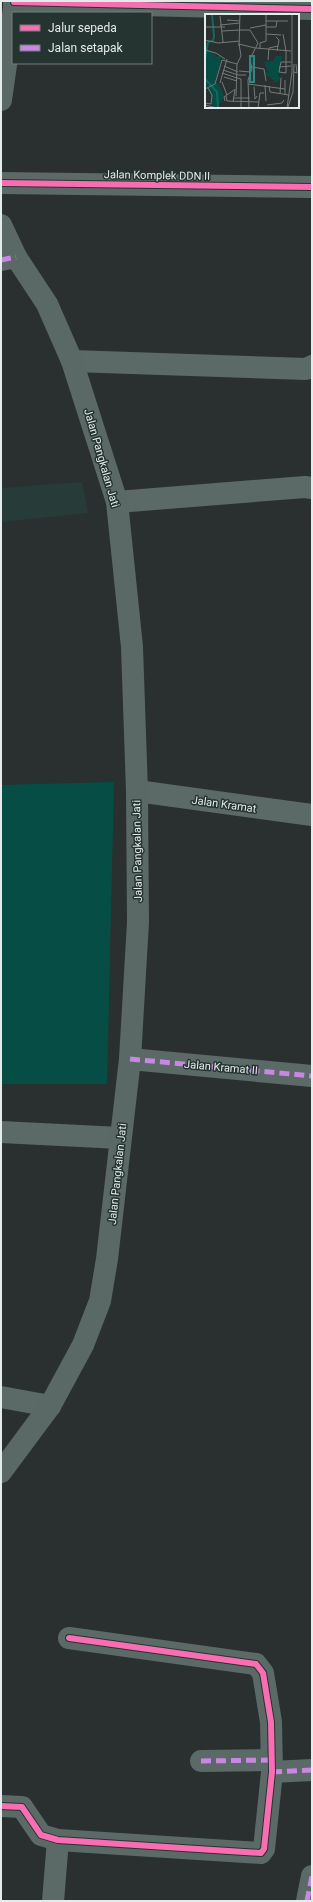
<svg xmlns="http://www.w3.org/2000/svg" width="313" height="1902" font-family="Roboto,sans-serif">
	<style>
		.built { fill: #273c39 }
		.green { fill: #064e45 }
		.lines { fill: none; stroke-linecap: round; stroke-linejoin: round }
		.minor { stroke: #5c6a67; stroke-width: 22 }
		.major { stroke: #5a6966; stroke-width: 22 }
		.quiet { stroke: #c787e3; stroke-width: 5; stroke-dasharray: 10 5; stroke-linecap: butt }
		.cycleway-casing { stroke: #263431; stroke-width: 8 }
		.cycleway { stroke: #f96db3; stroke-width: 6 }
		.labels { text-anchor: middle; stroke-width: 3; stroke-linejoin: round; paint-order: stroke }
		.street-label { font-size: 11px; fill: #e3ecea; stroke: #263431 }
		.inset-river { fill: none; stroke: #116a5f; stroke-width: 2 }
		.inset-road { fill: none; stroke: #747b7a; stroke-width: 1 }
		.view { fill: #2f8881; fill-opacity: 0.15; stroke: #2f8881; stroke-width: 2 }
		.inset-edge { fill: none; stroke: #e3ecea; stroke-width: 2 }
	</style>
	<rect width="100%" height="100%" fill="#2a302f"/>
	<path class="built" d="M 82,482 L 88,513 L 1,522 L 1,488 Z"/>
	<path class="green" d="M 114,782 L 107,1084 L 1,1084 L 1,785 Z"/>
	<g class="lines">
		<g class="minor">
			<path d="M 14,2 L 312,9"/>
			<path d="M 1,183 L 312,187"/>
			<path d="M 1,260 L 16,257"/>
			<path d="M 72,361 L 306,369 L 312,366"/>
			<path d="M 117,502 L 305,487 L 312,488"/>
			<path d="M 137,791 L 312,815"/>
			<path d="M 130,1059 L 312,1076"/>
			<path d="M 1,1132 L 120,1138"/>
			<path d="M 1,1397 L 50,1406"/>
			<path d="M 201,1761 L 271,1760"/>
			<path d="M 272,1772 L 312,1770"/>
			<path d="M 1,1806 L 22,1807 L 41,1835 L 58,1840 L 261,1853 L 264,1849 L 272,1772 L 271,1722 L 263,1673 L 256,1664 L 69,1638"/>
			<path d="M 53,1901 L 58,1840"/>
			<path d="M 307,1901 L 312,1876"/>
		</g>
		<g class="major">
			<path d="M 1,100 L 15,1"/>
			<path d="M 1,225 L 16,257 L 47,304 L 72,361 L 117,502 L 132,647 L 137,791 L 138,922 L 130,1059 L 107,1259 L 100,1301 L 83,1345 L 50,1406 L 1,1472"/>
		</g>
		<g class="quiet">
			<path d="M 1,260 L 16,257"/>
			<path d="M 130,1059 L 312,1076"/>
			<path d="M 201,1761 L 271,1760"/>
			<path d="M 272,1772 L 312,1770"/>
			<path d="M 307,1901 L 312,1876"/>
		</g>
		<defs>
			<g id="cycleway">
				<path d="M 14,2 L 312,9"/>
				<path d="M 1,183 L 312,187"/>
				<path d="M 1,1806 L 22,1807 L 41,1835 L 58,1840 L 261,1853 L 264,1849 L 272,1772 L 271,1722 L 263,1673 L 256,1664 L 69,1638"/>
			</g>
		</defs>
		<use href="#cycleway" class="cycleway-casing"/>
		<use href="#cycleway" class="cycleway"/>
	</g>
	<g class="labels">
		<g class="street-label">
			<text transform="translate(157 175) rotate(1)" y="4">Jalan Komplek DDN II</text>
			<text transform="translate(102 458) rotate(74)" y="4">Jalan Pangkalan Jati</text>
			<text transform="translate(224 804) rotate(8)" y="4">Jalan Kramat</text>
			<text transform="translate(137 851) rotate(-91)" y="4">Jalan Pangkalan Jati</text>
			<text transform="translate(221 1067) rotate(5)" y="4">Jalan Kramat II</text>
			<text transform="translate(117 1174) rotate(-84)" y="4">Jalan Pangkalan Jati</text>
		</g>
	</g>
	<g transform="translate(205 14)">
		<rect width="94" height="94" fill="#2a302f"/>
		<path d="M 3,37 L 11,40 L 10,44 L 15,41 L 16,44 L 10,68 L 14,70 L 19,83 L 12,94 L 6,91 L 7,83 L 0,70 L 0,38 ZM 71,42 L 77,42 L 73,63 L 78,62 L 71,69 L 64,62 L 60,62 L 60,58 L 64,59 L 59,48 L 68,47 Z" fill="#064e45"/>
		<path class="inset-river" d="M 0,45 L 3,28 L 8,27 L 9,22 L 7,0M 0,65 L 12,78 L 13,94"/>
		<path class="inset-road" d="M 15,2 L 18,28M 22,6 L 35,7M 61,7 L 83,7M 15,11 L 35,9M 0,13 L 20,13M 61,13 L 71,13 L 72,7M 45,14 L 61,11M 35,16 L 45,16 L 53,29 L 45,45 L 47,55 L 43,66 L 44,94M 17,17 L 35,16M 61,20 L 76,21M 78,20 L 81,37M 71,23 L 74,26 L 72,37M 0,26 L 13,29 L 35,27M 34,30 L 50,34M 34,32 L 35,0M 51,34 L 86,37M 55,34 L 55,29 L 61,27 L 61,0M 0,36 L 11,39 L 20,45M 81,37 L 81,59 L 74,58 L 76,48 L 86,48M 63,46 L 64,34 L 73,32M 19,52 L 33,58M 47,53 L 59,55 L 61,67M 74,53 L 86,52M 18,56 L 33,61 L 41,61M 34,57 L 46,58M 89,58 L 92,59 L 91,50M 17,59 L 32,64M 19,63 L 32,67M 32,64 L 36,65 L 36,94M 17,68 L 22,81M 15,69 L 22,45M 43,70 L 80,75M 60,71 L 61,87M 64,72 L 65,78 L 84,81M 49,73 L 50,85 L 52,82M 0,75 L 10,70 L 17,46 L 32,50 L 36,42 L 34,30M 75,80 L 76,64M 80,81 L 80,66M 21,82 L 22,87 L 54,88M 31,82 L 32,50M 29,84 L 45,84M 20,87 L 19,83 L 29,76M 28,88 L 30,75M 0,89 L 6,90 L 7,81 L 3,74M 0,91 L 12,94M 62,91 L 77,89 L 79,86M 83,93 L 88,78 L 89,50M 53,94 L 55,79 L 59,79M 82,94 L 87,58 L 87,0"/>
		<path class="view" d="M 45,42 L 49,42 L 49,68 L 45,68 Z"/>
		<rect width="94" height="94" class="inset-edge"/>
	</g>
	<rect width="313" height="1902" fill="none" stroke="#e3ecea" stroke-width="4"/>
	<rect x="12" y="12" width="140" height="52" fill="#263431" stroke="#727e7b"/>
	<rect x="20" y="25" width="20" height="6" fill="#f96db3" stroke="#727e7b"/>
	<text x="48" y="32" font-size="12" fill="#e3ecea">Jalur sepeda</text>
	<rect x="20" y="45" width="20" height="6" fill="#c787e3" stroke="#727e7b"/>
	<text x="48" y="52" font-size="12" fill="#e3ecea">Jalan setapak</text>
</svg>
